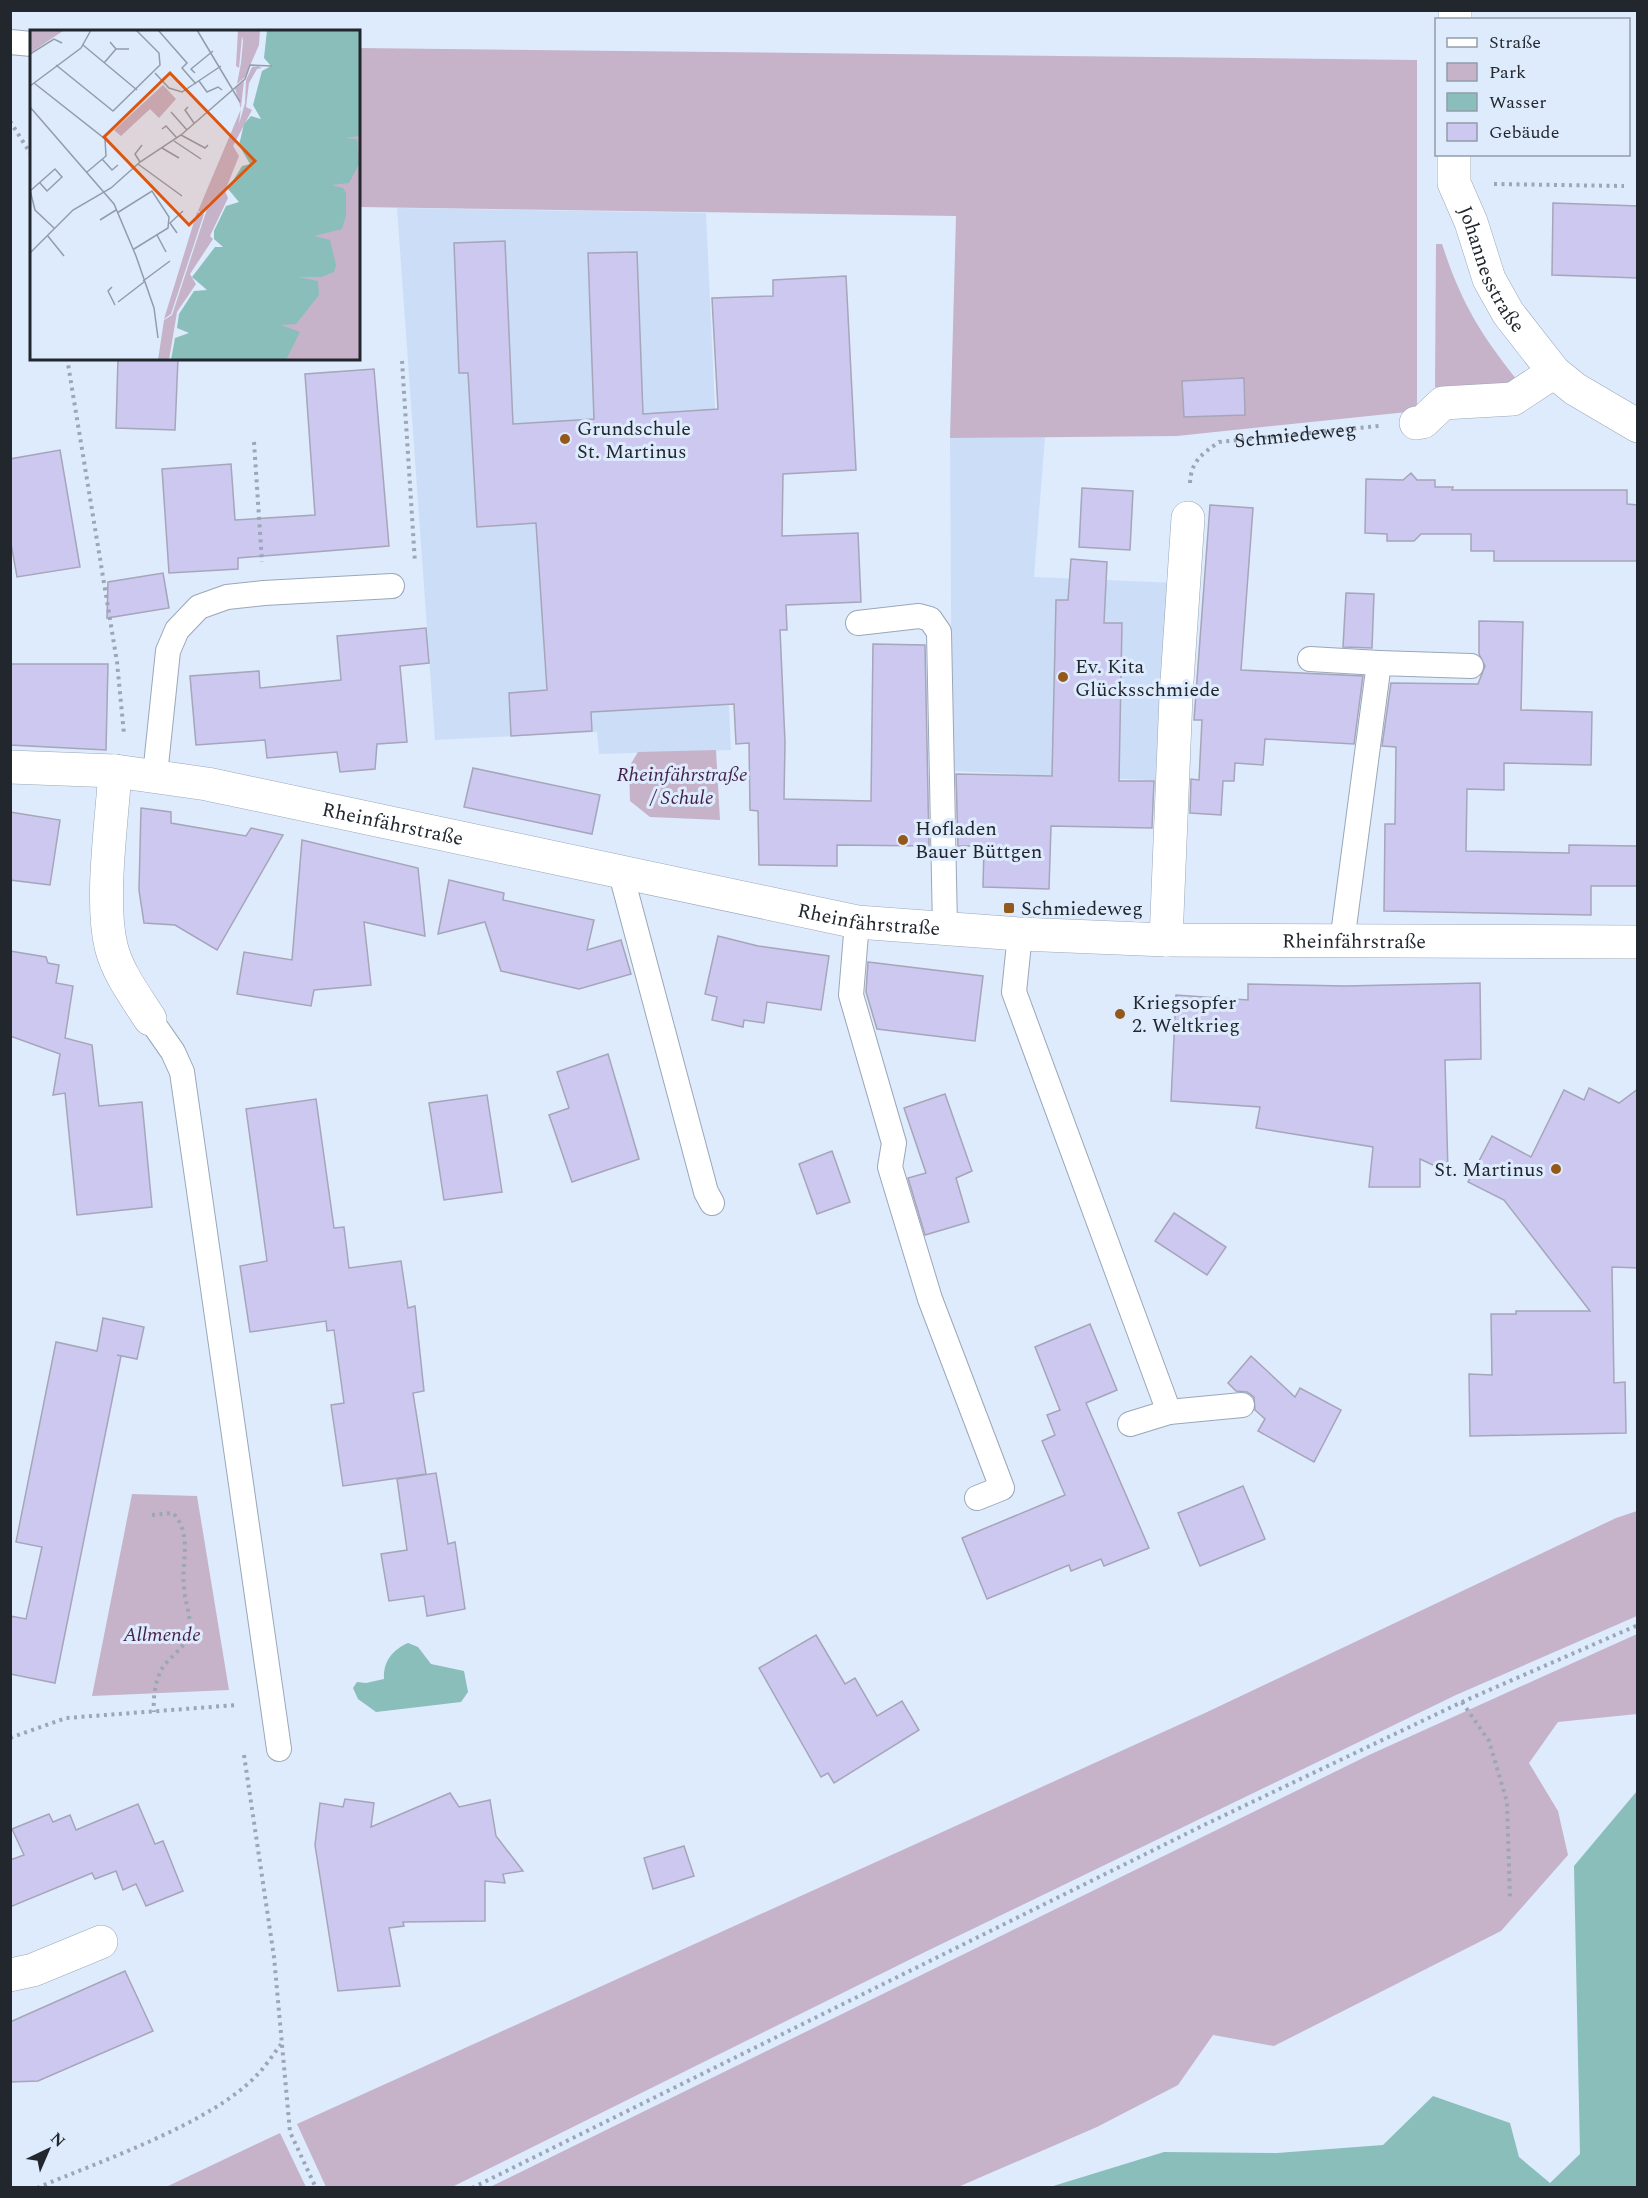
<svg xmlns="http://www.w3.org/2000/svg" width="1648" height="2198" font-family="Spectral,serif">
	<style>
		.built { fill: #ccdef7 }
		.green { fill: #c6b3c9 }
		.water { fill: #89beba }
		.building { fill: #ccc8f0; stroke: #a6a5b9; stroke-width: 1.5 }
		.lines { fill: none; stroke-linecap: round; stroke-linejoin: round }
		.service-casing { stroke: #9aa7b8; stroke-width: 26 }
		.minor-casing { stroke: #9aa7b8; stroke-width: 34 }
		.path { stroke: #9ca7b6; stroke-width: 4; stroke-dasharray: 3 4.5; stroke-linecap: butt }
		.service { stroke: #fff; stroke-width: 24 }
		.minor { stroke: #fff; stroke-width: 33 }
		.poi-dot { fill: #95581b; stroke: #ddebfd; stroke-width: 2 }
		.labels { text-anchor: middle; stroke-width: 6; stroke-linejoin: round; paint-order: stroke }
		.street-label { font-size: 20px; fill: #22272e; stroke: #ddebfd }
		.poi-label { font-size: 20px; fill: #22272e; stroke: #ddebfd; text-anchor: start }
		.park-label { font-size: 20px; font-style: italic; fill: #441f4a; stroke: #ddebfd }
		.inset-road { fill: none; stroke: #929daa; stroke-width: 1.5 }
		.view { fill: #de560e; fill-opacity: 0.15; stroke: #de560e; stroke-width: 3 }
		.inset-edge { fill: none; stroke: #22272e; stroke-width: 3 }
	</style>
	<rect width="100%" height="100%" fill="#ddebfd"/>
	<g class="built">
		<path d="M 397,208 L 706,213 L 731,750 L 599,754 L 597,732 L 435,740 Z"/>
		<path d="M 1045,437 L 1034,577 L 1177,583 L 1169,781 L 952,771 L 950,438 Z"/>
	</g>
	<g class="green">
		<path d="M 359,48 L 1417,60 L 1417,411 L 1177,436 L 950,438 L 956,216 L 359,207 Z"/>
		<path d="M 1436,244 L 1442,244 C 1461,302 1479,332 1517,380 L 1497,389 L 1435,387 Z"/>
		<path d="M 716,750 L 720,820 L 650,817 L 630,801 L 629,767 L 638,752 Z"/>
		<path d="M 132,1494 L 197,1496 L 229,1690 L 92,1696 Z"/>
		<path d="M 1637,1511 L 1637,1616 L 1456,1695 L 925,1952 L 452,2187 L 326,2187 L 297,2124 L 1205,1713 L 1616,1518 Z"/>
		<path d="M 1637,1634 L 1637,1714 L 1558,1722 L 1529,1763 L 1558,1811 L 1568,1855 L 1501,1931 L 1274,2046 L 1213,2035 L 1178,2085 L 1097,2127 L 958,2187 L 490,2187 L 1369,1755 Z"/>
		<path d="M 280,2133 L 306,2187 L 166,2187 Z"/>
	</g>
	<g class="water">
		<path d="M 408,1643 L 418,1647 L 431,1664 L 464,1671 L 468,1692 L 461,1702 L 376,1712 L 358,1699 L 353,1688 L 357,1682 L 366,1683 L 384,1679 C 383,1662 392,1650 408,1643 Z"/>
		<path d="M 1637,1791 L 1637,2187 L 1050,2187 L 1164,2152 L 1277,2153 L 1383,2145 L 1433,2096 L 1510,2123 L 1519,2157 L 1550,2183 L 1580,2154 L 1574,1866 Z"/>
	</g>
	<g class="building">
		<path d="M 1553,203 L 1638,206 L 1638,278 L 1552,275 Z"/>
		<path d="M 505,241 L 513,424 L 594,419 L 588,253 L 637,252 L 643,414 L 718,409 L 712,298 L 773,296 L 773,280 L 846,276 L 856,470 L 783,474 L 782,536 L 858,533 L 861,602 L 786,605 L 787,630 L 780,630 L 785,742 L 784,799 L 871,801 L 873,644 L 925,645 L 929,846 L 837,845 L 837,866 L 759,865 L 758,811 L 750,810 L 749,743 L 736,744 L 734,704 L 591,712 L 592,731 L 511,736 L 509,693 L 547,690 L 536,523 L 477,527 L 468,373 L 459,373 L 454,243 Z"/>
		<path d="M 118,358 L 178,358 L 175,430 L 116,428 Z"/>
		<path d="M 374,369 L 389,546 L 238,558 L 238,569 L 169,573 L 162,469 L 231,464 L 235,520 L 315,515 L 305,374 Z"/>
		<path d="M 1244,378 L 1245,415 L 1184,417 L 1182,381 Z"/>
		<path d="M 60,450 L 80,567 L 17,577 L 10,538 L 10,459 Z"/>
		<path d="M 1411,473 L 1417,480 L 1435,480 L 1435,487 L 1453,487 L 1452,490 L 1627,490 L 1627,504 L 1638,505 L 1638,561 L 1494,561 L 1494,551 L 1471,551 L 1471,534 L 1421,534 L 1414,541 L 1387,541 L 1387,534 L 1365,533 L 1366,479 L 1403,480 Z"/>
		<path d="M 1082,488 L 1133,491 L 1130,550 L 1079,547 Z"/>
		<path d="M 1210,505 L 1253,508 L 1241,670 L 1363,676 L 1354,744 L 1265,739 L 1263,765 L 1235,763 L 1234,781 L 1223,781 L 1221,815 L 1190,813 L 1191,779 L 1199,780 L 1202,720 L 1194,720 Z"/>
		<path d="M 1071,559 L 1107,562 L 1104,623 L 1122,623 L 1119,781 L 1154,781 L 1152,828 L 1051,826 L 1049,889 L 983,887 L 984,846 L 958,846 L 956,774 L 1052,776 L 1056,600 L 1068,600 Z"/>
		<path d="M 163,573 L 169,608 L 107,618 L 108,582 Z"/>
		<path d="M 1346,593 L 1374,594 L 1372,648 L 1343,647 Z"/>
		<path d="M 1479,621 L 1523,622 L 1521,710 L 1592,712 L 1591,765 L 1504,763 L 1504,790 L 1467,789 L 1466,851 L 1569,853 L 1569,845 L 1638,846 L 1638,886 L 1591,886 L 1591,915 L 1384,911 L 1385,824 L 1395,824 L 1396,747 L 1382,746 L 1391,683 L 1478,684 L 1485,666 L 1479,654 Z"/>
		<path d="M 426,628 L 429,663 L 400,666 L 407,742 L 377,744 L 375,769 L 340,772 L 337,752 L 267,758 L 265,740 L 196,745 L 190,676 L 259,671 L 260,688 L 341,680 L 337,636 Z"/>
		<path d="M 10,664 L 108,664 L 106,750 L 10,745 Z"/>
		<path d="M 473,768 L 600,795 L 592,834 L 464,807 Z"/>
		<path d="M 141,808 L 171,812 L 171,823 L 246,836 L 251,828 L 283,835 L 217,950 L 175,925 L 144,923 L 139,890 Z"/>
		<path d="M 10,812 L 60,820 L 50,885 L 10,880 Z"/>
		<path d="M 302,840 L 418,868 L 425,936 L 364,922 L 371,985 L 314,990 L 311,1006 L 237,994 L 244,952 L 292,960 Z"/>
		<path d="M 449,880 L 504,893 L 503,900 L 594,920 L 587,950 L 621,940 L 631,974 L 579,989 L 501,971 L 485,922 L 438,934 Z"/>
		<path d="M 718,936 L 758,946 L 829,956 L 821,1010 L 767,1002 L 764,1023 L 744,1020 L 743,1027 L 712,1020 L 717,997 L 705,994 Z"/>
		<path d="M 10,951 L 46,957 L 48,963 L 59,965 L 56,983 L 73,986 L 65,1038 L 92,1045 L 99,1106 L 142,1102 L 152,1207 L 77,1215 L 65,1093 L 53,1095 L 60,1054 L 10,1036 Z"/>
		<path d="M 868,962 L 983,976 L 975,1041 L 877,1029 L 866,992 Z"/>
		<path d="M 1480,983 L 1481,1059 L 1445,1060 L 1448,1172 L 1420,1159 L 1420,1187 L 1369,1187 L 1373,1147 L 1256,1128 L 1260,1107 L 1171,1101 L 1176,995 L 1248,1000 L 1248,984 L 1345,986 Z"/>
		<path d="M 608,1054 L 639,1159 L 572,1182 L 549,1115 L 569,1108 L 557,1072 Z"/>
		<path d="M 1589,1088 L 1619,1103 L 1638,1089 L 1638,1268 L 1612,1267 L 1614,1383 L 1625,1382 L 1626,1433 L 1470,1436 L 1469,1374 L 1492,1375 L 1491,1314 L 1516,1314 L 1516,1311 L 1590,1311 L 1504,1200 L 1468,1182 L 1492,1136 L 1531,1157 L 1564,1090 L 1584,1100 Z"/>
		<path d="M 945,1094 L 972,1171 L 956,1178 L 969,1222 L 925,1235 L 908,1178 L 926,1173 L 904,1108 Z"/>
		<path d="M 487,1095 L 502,1192 L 444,1200 L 429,1103 Z"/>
		<path d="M 316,1099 L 334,1228 L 344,1227 L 349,1268 L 401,1261 L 408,1308 L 415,1306 L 424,1391 L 413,1393 L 426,1474 L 343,1486 L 331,1405 L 344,1403 L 334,1330 L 327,1331 L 326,1321 L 250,1332 L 240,1266 L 267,1261 L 246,1109 Z"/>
		<path d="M 832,1151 L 850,1202 L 817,1214 L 799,1164 Z"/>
		<path d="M 1174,1213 L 1226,1247 L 1207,1275 L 1155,1241 Z"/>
		<path d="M 103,1318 L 144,1327 L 137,1359 L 117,1355 L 121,1356 L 55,1683 L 10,1674 L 10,1616 L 26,1619 L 42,1547 L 16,1542 L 56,1342 L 97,1351 Z"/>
		<path d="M 1090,1324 L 1117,1390 L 1086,1403 L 1149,1548 L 1104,1566 L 1101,1559 L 1071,1571 L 1069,1565 L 987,1599 L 962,1538 L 1065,1495 L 1042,1441 L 1055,1435 L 1047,1415 L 1060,1410 L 1035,1347 Z"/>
		<path d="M 1251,1356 L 1295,1397 L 1300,1388 L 1341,1410 L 1314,1462 L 1258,1431 L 1265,1419 L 1255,1410 L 1254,1397 L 1247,1392 L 1236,1391 L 1228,1383 Z"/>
		<path d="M 436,1473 L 448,1544 L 455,1542 L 465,1609 L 427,1616 L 424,1596 L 389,1601 L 381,1554 L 407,1550 L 397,1479 Z"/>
		<path d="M 1243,1486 L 1265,1539 L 1200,1566 L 1178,1513 Z"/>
		<path d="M 816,1635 L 845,1684 L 855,1678 L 877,1716 L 902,1701 L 919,1730 L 834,1783 L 828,1773 L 821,1777 L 759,1668 Z"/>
		<path d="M 450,1793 L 459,1807 L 490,1800 L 496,1836 L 523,1871 L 503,1874 L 505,1883 L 485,1881 L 485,1921 L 403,1922 L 404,1926 L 389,1928 L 400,1986 L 338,1991 L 315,1845 L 320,1803 L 343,1807 L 345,1799 L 374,1803 L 371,1827 Z"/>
		<path d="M 138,1804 L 155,1844 L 163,1841 L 183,1891 L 146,1906 L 136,1884 L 123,1890 L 116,1871 L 95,1879 L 92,1873 L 10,1907 L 10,1860 L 24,1855 L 12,1829 L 49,1814 L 53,1822 L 70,1815 L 76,1830 Z"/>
		<path d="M 684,1846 L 694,1876 L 653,1889 L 644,1858 Z"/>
		<path d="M 125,1971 L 153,2031 L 38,2081 L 10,2082 L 10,2022 Z"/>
	</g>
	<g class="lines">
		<defs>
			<g id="service">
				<path d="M 10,42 L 32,44"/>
				<path d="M 858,623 L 919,616 L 930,619 L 939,632 L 945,928"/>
				<path d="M 1310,659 L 1379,663"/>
				<path d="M 155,775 L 168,651 L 177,630 L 199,607 L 227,597 L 264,593 L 392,586"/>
				<path d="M 621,874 L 706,1192 L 712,1203"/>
				<path d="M 857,922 L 851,995 L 894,1143 L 890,1167 L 930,1299 L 1002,1488 L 977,1498"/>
				<path d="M 1020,934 L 1014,992 L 1169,1412 L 1242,1405"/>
				<path d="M 1342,942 L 1379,663 L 1471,666"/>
				<path d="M 150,1019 L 173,1052 L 182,1072 L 279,1749"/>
				<path d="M 1130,1424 L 1169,1412"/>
			</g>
			<g id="minor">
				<path d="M 1455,20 L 1455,10"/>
				<path id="s2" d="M 1454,154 L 1454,183 L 1471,222 L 1489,279 L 1508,313 L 1554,372 L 1575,389 L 1638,426"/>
				<path d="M 1416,423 L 1423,422 L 1443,403 L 1513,399 L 1554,372"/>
				<path id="s3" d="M 10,767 L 115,771 L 207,784 L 857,922 L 1020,934 L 1166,940 L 1638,942"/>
				<path d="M 115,771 C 112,820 100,900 111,946 C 117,972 136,997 150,1019"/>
				<path d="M 1166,940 L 1176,696 L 1188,518"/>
				<path d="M 10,1975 L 33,1970 L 101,1942"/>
			</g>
		</defs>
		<use href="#service" class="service-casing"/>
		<use href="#minor" class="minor-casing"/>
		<g class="path">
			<path d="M 1627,10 L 1627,11"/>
			<path d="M 10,121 L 32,156"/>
			<path d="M 1494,184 L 1624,186"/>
			<path d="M 67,358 L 117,662 L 124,734"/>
			<path d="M 402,361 L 415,563"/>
			<path d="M 254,442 L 262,562"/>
			<path id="s1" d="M 1190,483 C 1191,461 1202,454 1219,442 L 1379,426"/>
			<path d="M 152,1515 L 173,1513 C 193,1535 181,1561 184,1588 C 185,1606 194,1619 187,1638 C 183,1649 170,1657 163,1667 C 155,1680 153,1697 154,1712"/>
			<path d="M 1462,1702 L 1489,1741 L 1507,1802 L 1510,1899"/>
			<path d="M 10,1738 L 66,1718 L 237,1705"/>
			<path d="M 244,1755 L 274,1957 L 290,2132 L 316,2188"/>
			<path d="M 37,2188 C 100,2161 211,2124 257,2075 C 266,2066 274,2053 282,2043"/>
			<path d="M 472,2188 L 1204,1825 L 1462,1702 L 1638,1625"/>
		</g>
		<use href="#service" class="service"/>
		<use href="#minor" class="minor"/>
	</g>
	<g class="poi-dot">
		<circle cx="565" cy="439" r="6"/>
		<circle cx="1063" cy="677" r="6"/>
		<circle cx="903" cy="840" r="6"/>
		<rect x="1003" y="902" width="12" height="12" rx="3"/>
		<circle cx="1120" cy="1014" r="6"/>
		<circle cx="1556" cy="1169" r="6"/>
	</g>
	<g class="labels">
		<g class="street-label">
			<text dy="7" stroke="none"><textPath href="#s2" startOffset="123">Johannesstraße</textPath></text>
			<text dy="7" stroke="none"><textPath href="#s1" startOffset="129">Schmiedeweg</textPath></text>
			<text dy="7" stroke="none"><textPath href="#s3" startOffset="388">Rheinfährstraße</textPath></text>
			<text dy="7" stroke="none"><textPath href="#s3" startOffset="874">Rheinfährstraße</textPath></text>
			<text dy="7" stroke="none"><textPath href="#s3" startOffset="1360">Rheinfährstraße</textPath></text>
		</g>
		<g class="poi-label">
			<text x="577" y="435">Grundschule<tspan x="577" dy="23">St. Martinus</tspan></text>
			<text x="1075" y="673">Ev. Kita<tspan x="1075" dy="23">Glücksschmiede</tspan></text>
			<text x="915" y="835">Hofladen<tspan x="915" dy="23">Bauer Büttgen</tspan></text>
			<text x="1021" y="915">Schmiedeweg</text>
			<text x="1132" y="1009">Kriegsopfer<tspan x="1132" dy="23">2. Weltkrieg</tspan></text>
			<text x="1544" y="1176" text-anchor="end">St. Martinus</text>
		</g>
		<g class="park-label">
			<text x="682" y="781">Rheinfährstraße<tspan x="682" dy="23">/ Schule</tspan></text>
			<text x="162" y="1641">Allmende</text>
		</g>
	</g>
	<g transform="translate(30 30)">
		<rect width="330" height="330" fill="#ddebfd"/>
		<path d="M 0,0 L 33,0 L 33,1 L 0,23 ZM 208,0 L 230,0 L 229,15 L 215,47 L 207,54 L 211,33 L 213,11 L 212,6 L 209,38 L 206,36 ZM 330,0 L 330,330 L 203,330 ZM 228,36 L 232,38 L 227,39 L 219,53 L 216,77 L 222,80 L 203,116 L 209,126 L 195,161 L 198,168 L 180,206 L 183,209 L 160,244 L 166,254 L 147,282 L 139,330 L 128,330 L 134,290 L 142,285 L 180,170 L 174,183 L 168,181 L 211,79 L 205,58 L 214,51 L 209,94 L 215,73 L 216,50 L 222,37 ZM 133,55 L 146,69 L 129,88 L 120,79 L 91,106 L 84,100 ZM 167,182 L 174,184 L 141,284 L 134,289 Z" fill="#c6b3c9"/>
		<path d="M 237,0 L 330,0 L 330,106 L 314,108 L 327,109 L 329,134 L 319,153 L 301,155 L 313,158 L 316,163 L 316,185 L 312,199 L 284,206 L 300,210 L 306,235 L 304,242 L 291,247 L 268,247 L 288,251 L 289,265 L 266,294 L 251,295 L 270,302 L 256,330 L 141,330 L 145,308 L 159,303 L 147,298 L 149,284 L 164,261 L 177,260 L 162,247 L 185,217 L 193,217 L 184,209 L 184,201 L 196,176 L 209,172 L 198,159 L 212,136 L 220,134 L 209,115 L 214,94 L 221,86 L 231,89 L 223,75 L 232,41 L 241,36 L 234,28 Z" fill="#89beba"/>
		<path class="inset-road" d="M 128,0 L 157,33 L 152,38 L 166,54M 167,0 L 210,72M 80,12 L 86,19 L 99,19M 53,15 L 107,60M 0,24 L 24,9 L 32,13M 74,33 L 86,19M 26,35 L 83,81 L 130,35 L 129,23 L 106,0M 125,43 L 139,58 L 152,62 L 191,36M 165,43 L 161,39 L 183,21M 169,51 L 177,62 L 188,57 L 192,60M 4,53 L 75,109 L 76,126 L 57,142M 0,56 L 51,18 L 61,0M 0,77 L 84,174 L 106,226 L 124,278 L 128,308M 158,77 L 155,80 L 164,93M 141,82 L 157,100M 132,99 L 136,96 L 147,108M 151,105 L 175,118 L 178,115M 144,111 L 171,129M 132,118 L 149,128M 72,129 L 82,140 L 88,135M 110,132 L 105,124 L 112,115M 108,134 L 152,166M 0,160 L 5,180 L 24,198M 0,161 L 25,139 L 32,147 L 17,161 L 10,153M 87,183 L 122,161 L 139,187 L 138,198 L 104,219M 70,190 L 86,180M 147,203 L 140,193 L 153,181M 17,205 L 34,226M 127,205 L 136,222M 0,223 L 43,180 L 81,158 L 110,132 L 151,105 L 215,49 L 220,35 L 242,36M 113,251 L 140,231M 82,257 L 78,261 L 85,275M 88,272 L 114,252"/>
		<path class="view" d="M 140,43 L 225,131 L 159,195 L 74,107 Z"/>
		<rect width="330" height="330" class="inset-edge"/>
	</g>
	<rect width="1648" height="2198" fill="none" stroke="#22272e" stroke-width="24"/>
	<rect x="1435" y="18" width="195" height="138" fill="#ddebfd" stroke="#929daa" stroke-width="1.5"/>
	<rect x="1447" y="38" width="30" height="9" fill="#ffffff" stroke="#929daa" stroke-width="1.5"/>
	<text x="1489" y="48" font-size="18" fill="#22272e">Straße</text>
	<rect x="1447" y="63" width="30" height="18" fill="#c6b3c9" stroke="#929daa" stroke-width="1.5"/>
	<text x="1489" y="78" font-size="18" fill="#22272e">Park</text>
	<rect x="1447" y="93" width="30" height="18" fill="#89beba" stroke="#929daa" stroke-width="1.5"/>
	<text x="1489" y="108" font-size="18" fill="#22272e">Wasser</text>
	<rect x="1447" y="123" width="30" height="18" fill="#ccc8f0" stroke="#929daa" stroke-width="1.5"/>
	<text x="1489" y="138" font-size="18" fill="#22272e">Gebäude</text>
	<g transform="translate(48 2150) rotate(44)" stroke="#ddebfd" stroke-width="4.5" paint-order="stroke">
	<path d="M0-4.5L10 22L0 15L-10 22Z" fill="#22272e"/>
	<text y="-9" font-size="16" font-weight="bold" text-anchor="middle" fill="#22272e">N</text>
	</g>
</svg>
